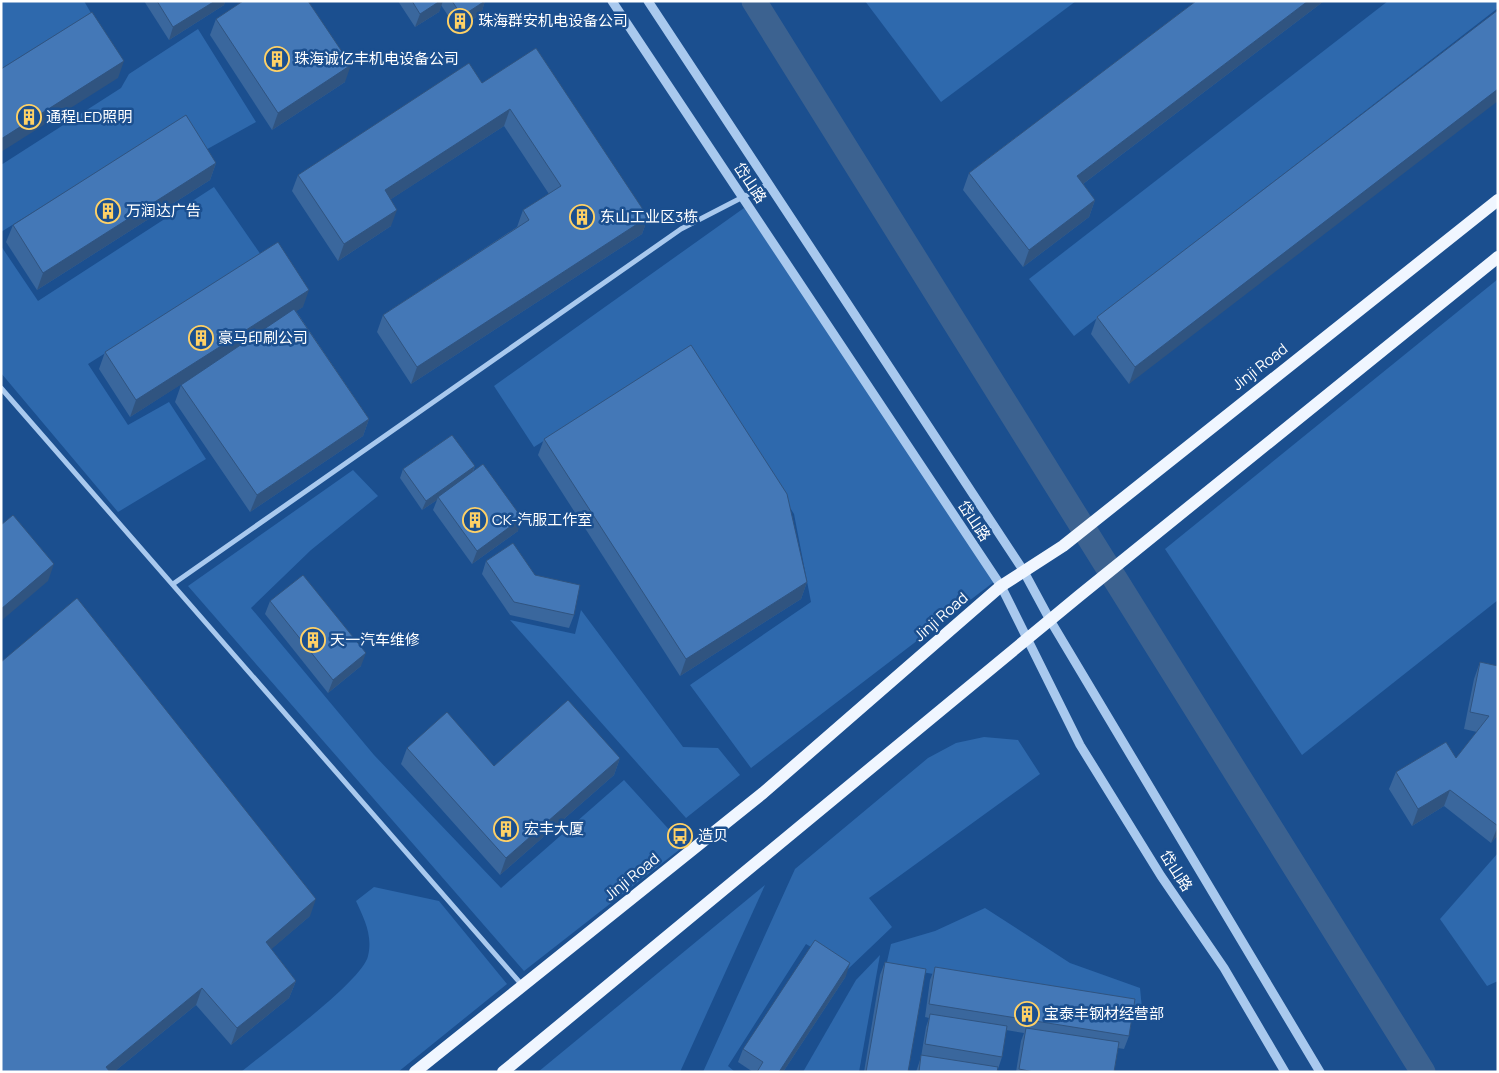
<svg xmlns="http://www.w3.org/2000/svg" width="1499" height="1073" font-family="Manrope,'Noto Sans SC',sans-serif">
	<style>
		.green { fill: #2e69ad }
		.lines { fill: none; stroke-linecap: round; stroke-linejoin: round }
		.canal { stroke: #3c6290; stroke-width: 25 }
		.minor { stroke: #a9c9ee; stroke-width: 5 }
		.tertiary { stroke: #a9c9ee; stroke-width: 9 }
		.primary { stroke: #f0f6ff; stroke-width: 12 }
		.wall { fill: #3a679d }
		.shaded-wall { fill: #305480 }
		.building { fill: #4478b7; stroke: #305480 }
		.labels { text-anchor: middle; stroke-width: 5; stroke-linejoin: round; paint-order: stroke }
		.poi-label { font-size: 15px; fill: #fff; stroke: #1b4f8f; text-anchor: start }
		.street-label { font-size: 15px; fill: #fff; stroke: #1b4f8f }
	</style>
	<rect width="100%" height="100%" fill="#1b4f8f"/>
	<g class="green">
		<path d="M 1,1 L 84,1 L 91,13 L 1,69 Z"/>
		<path d="M 865,1 L 1076,1 L 941,102 Z"/>
		<path d="M 1388,1 L 1498,1 L 1498,8 L 1074,336 L 1029,279 Z"/>
		<path d="M 198,29 L 256,122 L 202,152 L 181,120 L 1,232 L 1,165 L 121,88 L 129,74 Z"/>
		<path d="M 214,187 L 261,255 L 88,364 L 128,425 L 169,402 L 206,459 L 118,512 L 1,373 L 1,246 L 38,301 Z"/>
		<path d="M 744,208 L 999,578 L 751,768 L 690,685 L 811,602 L 794,514 L 691,348 L 534,447 L 494,386 Z"/>
		<path d="M 1498,279 L 1498,600 L 1302,755 L 1165,549 Z"/>
		<path d="M 353,470 L 378,496 L 311,550 L 251,608 L 374,755 L 501,888 L 624,780 L 684,846 L 524,971 L 188,586 Z"/>
		<path d="M 581,610 L 683,747 L 718,748 L 740,775 L 686,818 L 510,620 L 575,634 Z"/>
		<path d="M 984,737 L 1018,740 L 1040,774 L 869,898 L 892,927 L 848,969 L 806,944 L 728,1066 L 735,1072 L 703,1072 L 795,869 L 928,758 L 956,743 Z"/>
		<path d="M 1498,853 L 1498,981 L 1487,986 L 1440,919 Z"/>
		<path d="M 765,885 L 680,1072 L 538,1072 Z"/>
		<path d="M 374,887 L 439,901 L 507,984 L 398,1072 L 241,1072 C 266,1051 362,982 368,956 C 373,935 364,919 356,901 Z"/>
		<path d="M 985,908 L 1070,963 L 1140,988 L 1142,1009 L 886,966 L 891,944 L 935,931 Z"/>
		<path d="M 880,955 L 859,1072 L 803,1072 L 856,980 Z"/>
	</g>
	<g class="lines">
		<path class="canal" d="M 754,1 L 1423,1072"/>
		<g class="minor">
			<path d="M 1,388 L 522,985"/>
			<path d="M 173,584 L 681,229 L 768,184"/>
		</g>
		<g class="tertiary">
			<path d="M 612,1 L 1001,586 L 1080,745 L 1161,876 L 1224,968 L 1285,1072"/>
			<path d="M 648,1 L 1023,570 L 1050,620 L 1320,1072"/>
		</g>
		<g class="primary">
			<path d="M 415,1072 L 763,793 L 1001,586 L 1063,546 L 1498,200"/>
			<path d="M 503,1072 L 1079,596 L 1498,257"/>
		</g>
	</g>
	<g class="wall">
		<path d="M 144,1 L 225,1 L 224,5 L 169,40 Z"/>
		<path d="M 398,1 L 485,1 L 481,14 L 457,29 L 441,5 L 439,12 L 415,27 Z"/>
		<path d="M 1196,1 L 1324,1 L 1083,184 L 1095,200 L 1089,217 L 1023,267 L 963,190 L 969,173 Z"/>
		<path d="M 1498,10 L 1129,384 L 1091,334 L 1097,317 Z"/>
		<path d="M 216,19 L 345,82 L 272,130 L 210,35 Z"/>
		<path d="M 482,83 L 648,217 L 642,234 L 411,384 L 377,332 L 383,315 L 517,227 L 523,210 L 549,194 L 504,126 L 391,199 L 391,226 L 338,261 L 292,191 L 298,175 Z"/>
		<path d="M 216,163 L 210,180 L 37,290 L 6,242 L 13,225 Z"/>
		<path d="M 303,307 L 296,311 L 369,419 L 363,436 L 250,512 L 175,402 L 181,385 L 203,370 L 130,417 L 99,369 L 105,352 Z"/>
		<path d="M 544,439 L 807,582 L 801,599 L 680,676 L 538,455 Z"/>
		<path d="M 475,466 L 473,472 L 518,531 L 472,564 L 433,510 L 437,500 L 422,510 L 400,478 L 403,469 Z"/>
		<path d="M 486,561 L 535,575 L 574,615 L 569,628 L 510,615 L 482,574 Z"/>
		<path d="M 270,601 L 361,666 L 328,693 L 265,614 Z"/>
		<path d="M 1480,662 L 1498,666 L 1498,835 L 1491,843 L 1444,806 L 1412,826 L 1389,789 L 1396,772 L 1456,758 L 1477,732 L 1464,729 L 1474,679 Z"/>
		<path d="M 407,748 L 494,766 L 620,758 L 614,775 L 500,875 L 401,764 Z"/>
		<path d="M 310,916 L 271,949 L 296,981 L 289,998 L 231,1045 L 196,1005 L 114,1072 L 1,1072 Z"/>
		<path d="M 885,962 L 908,1072 L 864,1072 L 880,975 Z"/>
		<path d="M 935,967 L 1129,1036 L 1124,1049 L 1118,1048 L 1114,1072 L 1016,1072 L 1021,1041 L 1024,1033 L 1006,1030 L 1002,1057 L 997,1072 L 916,1072 L 921,1057 L 926,1027 L 929,1018 L 925,1017 L 930,980 Z"/>
		<path d="M 846,976 L 783,1072 L 753,1072 L 738,1062 L 743,1049 Z"/>
	</g>
	<g class="shaded-wall">
		<path d="M 215,1 L 225,1 L 224,5 L 169,40 L 173,27 Z"/>
		<path d="M 440,1 L 443,1 L 439,12 L 415,27 L 420,14 Z"/>
		<path d="M 485,1 L 481,14 L 457,29 L 462,16 Z"/>
		<path d="M 1308,1 L 1324,1 L 1071,193 L 1077,176 Z"/>
		<path d="M 124,61 L 118,78 L 1,152 L 1,139 Z"/>
		<path d="M 351,65 L 345,82 L 272,130 L 278,113 Z"/>
		<path d="M 1498,89 L 1498,101 L 1129,384 L 1135,367 Z"/>
		<path d="M 510,109 L 504,126 L 379,207 L 385,190 Z"/>
		<path d="M 216,163 L 210,180 L 37,290 L 43,273 Z"/>
		<path d="M 1095,200 L 1089,217 L 1023,267 L 1029,250 Z"/>
		<path d="M 397,210 L 391,226 L 338,261 L 344,244 Z"/>
		<path d="M 648,217 L 642,234 L 411,384 L 417,367 Z"/>
		<path d="M 309,290 L 303,307 L 130,417 L 136,400 Z"/>
		<path d="M 369,419 L 363,436 L 250,512 L 257,495 Z"/>
		<path d="M 475,466 L 471,475 L 438,497 L 437,500 L 422,510 L 426,501 Z"/>
		<path d="M 522,518 L 518,531 L 472,564 L 477,551 Z"/>
		<path d="M 54,564 L 48,581 L 1,621 L 1,609 Z"/>
		<path d="M 807,582 L 801,599 L 680,676 L 686,659 Z"/>
		<path d="M 366,653 L 361,666 L 328,693 L 333,680 Z"/>
		<path d="M 620,758 L 614,775 L 500,875 L 506,858 Z"/>
		<path d="M 1450,790 L 1444,806 L 1412,826 L 1418,809 Z"/>
		<path d="M 1498,826 L 1498,835 L 1491,843 Z"/>
		<path d="M 316,899 L 310,916 L 260,959 L 266,942 Z"/>
		<path d="M 850,963 L 846,976 L 783,1072 L 779,1072 Z"/>
		<path d="M 296,981 L 289,998 L 231,1045 L 237,1028 Z"/>
		<path d="M 202,988 L 196,1005 L 114,1072 L 104,1072 L 106,1067 Z"/>
	</g>
	<g class="building">
		<path d="M 157,1 L 215,1 L 173,27 Z"/>
		<path d="M 243,1 L 308,1 L 351,65 L 278,113 L 216,19 Z"/>
		<path d="M 412,1 L 440,1 L 420,14 Z"/>
		<path d="M 452,1 L 485,1 L 462,16 Z"/>
		<path d="M 1196,1 L 1308,1 L 1077,176 L 1095,200 L 1029,250 L 969,173 Z"/>
		<path d="M 1498,10 L 1498,89 L 1135,367 L 1097,317 Z"/>
		<path d="M 92,12 L 124,61 L 1,139 L 1,69 Z"/>
		<path d="M 536,48 L 648,217 L 417,367 L 383,315 L 529,220 L 523,210 L 561,186 L 510,109 L 385,190 L 397,210 L 344,244 L 298,175 L 469,63 L 482,83 Z"/>
		<path d="M 186,115 L 216,163 L 43,273 L 13,225 Z"/>
		<path d="M 278,242 L 309,290 L 136,400 L 105,352 Z"/>
		<path d="M 294,309 L 369,419 L 257,495 L 181,385 Z"/>
		<path d="M 691,345 L 787,494 L 807,582 L 686,659 L 544,439 Z"/>
		<path d="M 452,435 L 475,466 L 426,501 L 403,469 Z"/>
		<path d="M 483,464 L 522,518 L 477,551 L 438,497 Z"/>
		<path d="M 13,515 L 54,564 L 1,609 L 1,525 Z"/>
		<path d="M 513,543 L 535,575 L 580,585 L 574,615 L 514,602 L 486,561 Z"/>
		<path d="M 303,575 L 366,653 L 333,680 L 270,601 Z"/>
		<path d="M 77,598 L 316,899 L 266,942 L 296,981 L 237,1028 L 202,988 L 106,1067 L 110,1072 L 1,1072 L 1,662 Z"/>
		<path d="M 1480,662 L 1498,666 L 1498,826 L 1450,790 L 1418,809 L 1396,772 L 1446,742 L 1456,758 L 1489,716 L 1470,712 Z"/>
		<path d="M 568,700 L 620,758 L 506,858 L 407,748 L 447,712 L 494,766 Z"/>
		<path d="M 815,940 L 850,963 L 779,1072 L 757,1072 L 763,1062 L 743,1049 Z"/>
		<path d="M 885,962 L 926,969 L 908,1072 L 866,1072 Z"/>
		<path d="M 935,967 L 1135,999 L 1129,1036 L 929,1004 Z"/>
		<path d="M 930,1014 L 1007,1026 L 1002,1057 L 925,1044 Z"/>
		<path d="M 1026,1028 L 1119,1042 L 1114,1072 L 1034,1072 L 1019,1069 Z"/>
		<path d="M 921,1055 L 998,1067 L 997,1072 L 919,1072 Z"/>
	</g>
	<defs>
		<symbol id="building-ring" viewBox="-11 -11 22 22"><circle r="9.5" fill="#1b4f8f" stroke="#ffd166" stroke-width="1.5"/><path d="M-4-6H4V6H1V3H-1V6H-4ZM-2.5-4.3h1.7v1.8h-1.7ZM.8-4.3h1.7v1.8H.8ZM-2.5-1h1.7V.8h-1.7ZM.8-1h1.7V.8H.8Z" fill="#ffd166"/></symbol>
		<symbol id="bus-ring" viewBox="-11 -11 22 22"><circle r="9.5" fill="#1b4f8f" stroke="#ffd166" stroke-width="1.5"/><path d="M-5-6H5V4H4V6H2V4H-2V6H-4V4H-5ZM-3.5-4V0h7V-4ZM-3.5 1.2v1.5H-2V1.2ZM2 1.2v1.5H3.5V1.2Z" fill="#ffd166"/></symbol>
	</defs>
	<g fill-rule="evenodd">
		<use href="#building-ring" x="446" y="7" width="28" height="28"/>
		<use href="#building-ring" x="263" y="45" width="28" height="28"/>
		<use href="#building-ring" x="15" y="103" width="28" height="28"/>
		<use href="#building-ring" x="94" y="197" width="28" height="28"/>
		<use href="#building-ring" x="568" y="203" width="28" height="28"/>
		<use href="#building-ring" x="187" y="324" width="28" height="28"/>
		<use href="#building-ring" x="461" y="506" width="28" height="28"/>
		<use href="#building-ring" x="299" y="626" width="28" height="28"/>
		<use href="#building-ring" x="492" y="815" width="28" height="28"/>
		<use href="#bus-ring" x="666" y="822" width="28" height="28"/>
		<use href="#building-ring" x="1013" y="1000" width="28" height="28"/>
	</g>
	<g class="labels">
		<g class="poi-label">
			<text x="478" y="26">珠海群安机电设备公司</text>
			<text x="294" y="64">珠海诚亿丰机电设备公司</text>
			<text x="46" y="122">通程LED照明</text>
			<text x="126" y="216">万润达广告</text>
			<text x="600" y="222">东山工业区3栋</text>
			<text x="218" y="343">豪马印刷公司</text>
			<text x="492" y="525">CK-汽服工作室</text>
			<text x="330" y="645">天一汽车维修</text>
			<text x="524" y="834">宏丰大厦</text>
			<text x="698" y="841">造贝</text>
			<text x="1044" y="1019">宝泰丰钢材经营部</text>
		</g>
		<g class="street-label">
			<text transform="translate(750 183) rotate(56)" y="5">岱山路</text>
			<text transform="translate(1260 367) rotate(-38)" y="5">Jinji Road</text>
			<text transform="translate(974 521) rotate(56)" y="5">岱山路</text>
			<text transform="translate(941 617) rotate(-41)" y="5">Jinji Road</text>
			<text transform="translate(1176 871) rotate(57)" y="5">岱山路</text>
			<text transform="translate(632 877) rotate(-39)" y="5">Jinji Road</text>
		</g>
	</g>
	<rect width="1499" height="1073" fill="none" stroke="#ffffff" stroke-width="5"/>
</svg>
